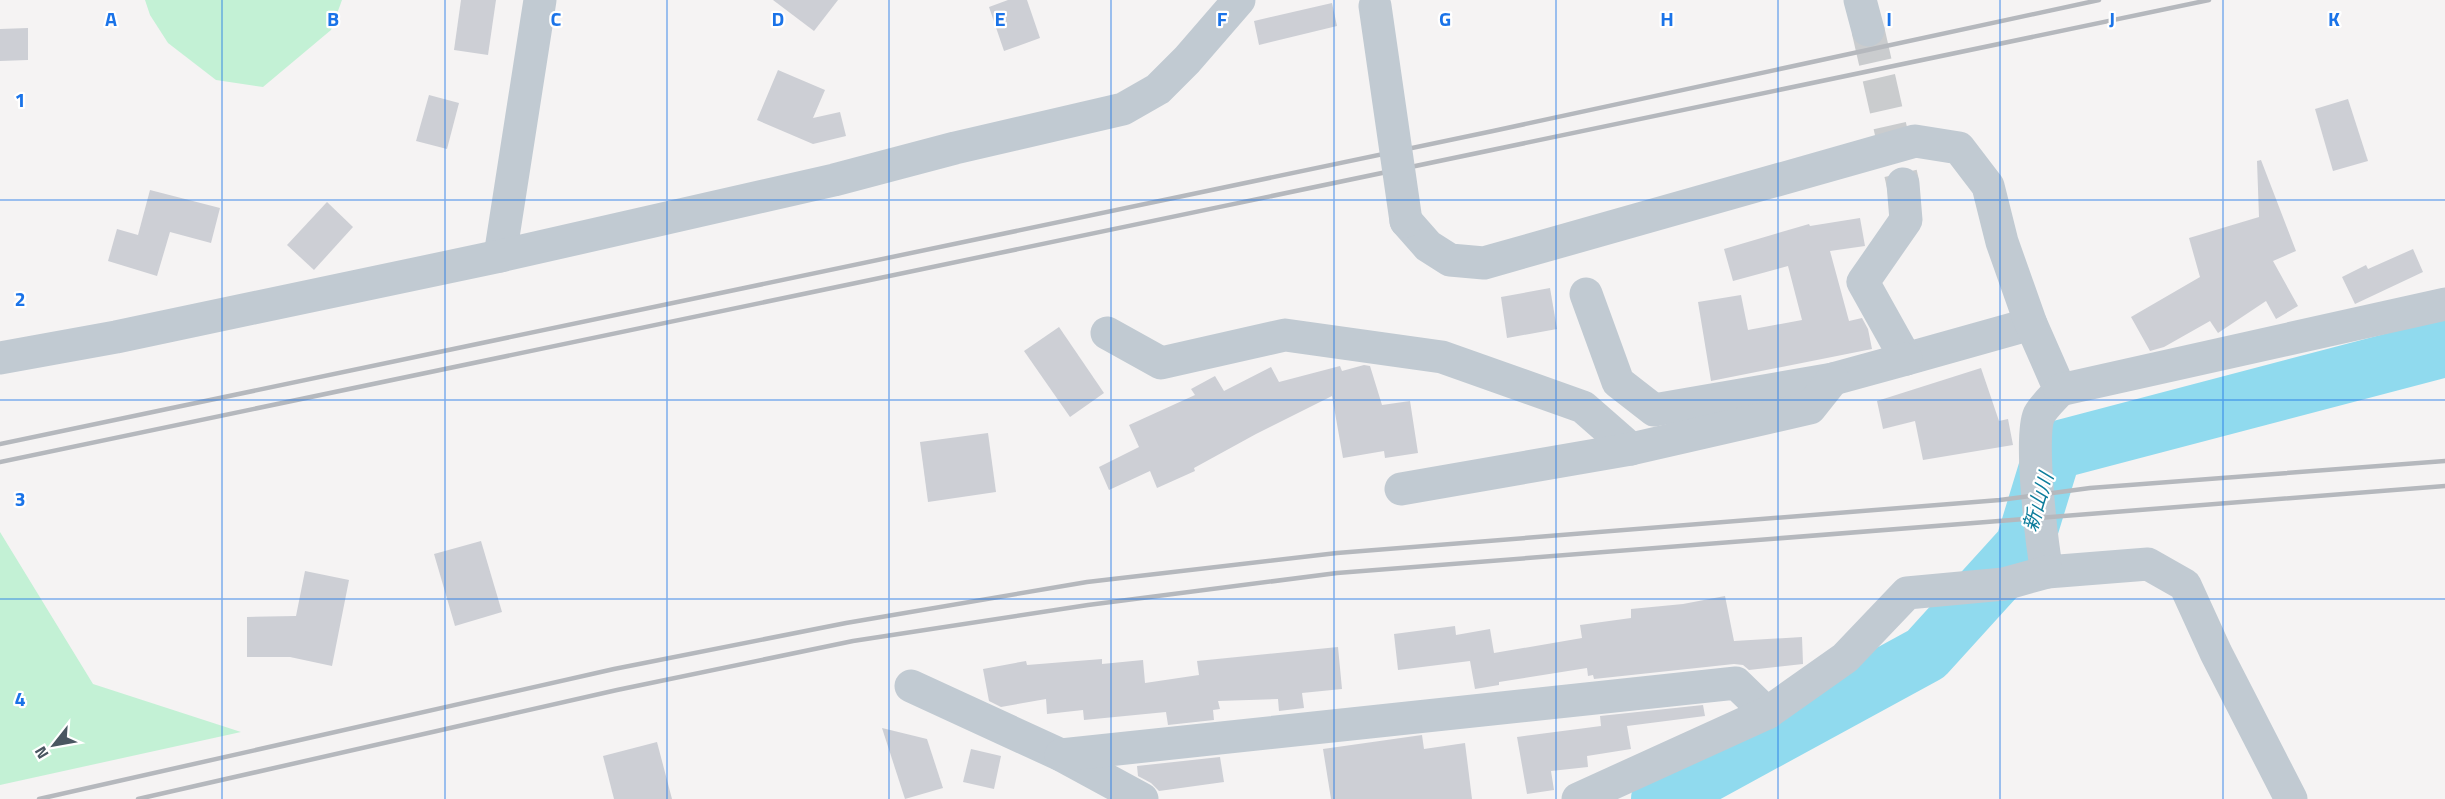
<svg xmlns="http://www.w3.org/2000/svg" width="2445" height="799" font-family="'Titillium Web','Noto Sans JP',sans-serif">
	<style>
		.green { fill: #c3f1d5 }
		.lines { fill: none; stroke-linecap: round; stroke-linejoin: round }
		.river { stroke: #90daee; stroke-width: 58 }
		.building { fill: #cdcfd5 }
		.minor-tunnel { stroke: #caccce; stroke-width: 33; stroke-dasharray: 33 16; stroke-linecap: butt }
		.minor { stroke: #c1cad2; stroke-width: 33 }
		.rail { stroke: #b5b8bd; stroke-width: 4.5 }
		.minor-bridge { stroke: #c1cad2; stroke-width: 33 }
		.grid { fill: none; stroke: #1a73e8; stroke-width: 1.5; stroke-opacity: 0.55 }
		.labels { text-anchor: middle; stroke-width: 4.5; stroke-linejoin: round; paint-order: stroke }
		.water-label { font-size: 20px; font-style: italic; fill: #0c7c9b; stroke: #fff }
		.grid-label { font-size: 20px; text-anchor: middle; font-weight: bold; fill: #1a73e8; stroke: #fff; stroke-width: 4.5; stroke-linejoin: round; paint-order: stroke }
	</style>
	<rect width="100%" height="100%" fill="#f5f3f3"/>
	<g class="green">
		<path d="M 145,0 L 342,0 L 331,30 L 263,87 L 216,80 L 168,43 L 150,15 Z"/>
		<path d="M 0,532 L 93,684 L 241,732 L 0,785 Z"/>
	</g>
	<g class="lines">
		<path class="river" d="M 1660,799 L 1926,654 L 2024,546 L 2053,451 L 2445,348"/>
	</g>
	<g class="building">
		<path d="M 461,0 L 496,0 L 488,55 L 454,50 Z"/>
		<path d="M 773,0 L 838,0 L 814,31 Z"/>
		<path d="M 1008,0 L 1027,0 L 1040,38 L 1004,51 L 989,7 Z"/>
		<path d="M 1332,3 L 1337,26 L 1259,45 L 1254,21 Z"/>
		<path d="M 28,28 L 28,60 L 0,61 L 0,29 Z"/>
		<path d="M 778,70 L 825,90 L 813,118 L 840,112 L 846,136 L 813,144 L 757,120 Z"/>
		<path d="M 429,95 L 459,103 L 447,149 L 416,141 Z"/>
		<path d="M 2348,99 L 2368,161 L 2333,171 L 2315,109 Z"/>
		<path d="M 2261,160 L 2296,251 L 2273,261 L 2298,306 L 2276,319 L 2266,301 L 2218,333 L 2210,321 L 2164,347 L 2150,351 L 2131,317 L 2200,277 L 2189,238 L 2259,217 L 2257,161 Z"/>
		<path d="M 150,190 L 220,208 L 211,243 L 170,232 L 157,276 L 108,261 L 117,229 L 138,235 Z"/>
		<path d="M 327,202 L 353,227 L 314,270 L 287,245 Z"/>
		<path d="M 1860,218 L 1865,246 L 1830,251 L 1849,321 L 1862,318 L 1868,329 L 1872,349 L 1711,381 L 1698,302 L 1741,295 L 1748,330 L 1802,320 L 1788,266 L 1733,281 L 1724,249 L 1809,224 L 1810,226 Z"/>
		<path d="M 2413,249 L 2423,272 L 2355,304 L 2342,277 L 2366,265 L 2368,269 Z"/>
		<path d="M 1550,288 L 1557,329 L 1507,338 L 1501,297 Z"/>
		<path d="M 1059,327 L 1104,393 L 1070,417 L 1024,351 Z"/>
		<path d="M 1364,365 L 1370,366 L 1382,405 L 1410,401 L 1418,453 L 1385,458 L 1384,451 L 1343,458 L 1332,396 L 1256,434 L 1194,468 L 1195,471 L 1157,488 L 1150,471 L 1109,490 L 1099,467 L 1139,447 L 1129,425 L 1195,395 L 1191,389 L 1215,376 L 1224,391 L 1271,367 L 1279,382 L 1340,366 L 1342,371 Z"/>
		<path d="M 1981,368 L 1999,421 L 2008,419 L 2013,445 L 1923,460 L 1915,421 L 1883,429 L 1877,401 Z"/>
		<path d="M 988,433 L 996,492 L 928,502 L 920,442 Z"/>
		<path d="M 481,541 L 502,612 L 455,626 L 434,554 Z"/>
		<path d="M 305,571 L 349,580 L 332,666 L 290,657 L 247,657 L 247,617 L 296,616 Z"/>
		<path d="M 1725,596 L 1734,641 L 1802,637 L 1803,664 L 1749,670 L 1743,665 L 1734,664 L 1594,679 L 1593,675 L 1588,676 L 1587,668 L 1499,682 L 1499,685 L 1475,689 L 1470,661 L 1398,670 L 1394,634 L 1455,626 L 1456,635 L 1490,629 L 1494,653 L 1582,638 L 1580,625 L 1631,618 L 1631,609 L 1683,604 Z"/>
		<path d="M 1338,647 L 1342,689 L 1302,693 L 1304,708 L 1279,711 L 1278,699 L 1218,701 L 1220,709 L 1213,710 L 1214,720 L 1168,725 L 1166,712 L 1084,720 L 1083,710 L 1047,714 L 1046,699 L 1001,707 L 989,701 L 983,669 L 1026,661 L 1027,665 L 1102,659 L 1102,664 L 1143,660 L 1145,683 L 1199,675 L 1197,661 Z"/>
		<path d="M 1703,705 L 1705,716 L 1627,726 L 1631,749 L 1587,756 L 1588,767 L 1551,771 L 1554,790 L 1527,794 L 1517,737 L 1601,726 L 1600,716 Z"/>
		<path d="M 882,728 L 927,739 L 943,788 L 905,799 Z"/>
		<path d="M 1422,735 L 1424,749 L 1465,743 L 1472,799 L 1331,799 L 1323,749 Z"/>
		<path d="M 657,742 L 672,799 L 614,799 L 603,756 Z"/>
		<path d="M 971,749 L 1001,756 L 994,789 L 963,782 Z"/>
		<path d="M 1220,757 L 1224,782 L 1159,791 L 1151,783 L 1138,776 L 1137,766 Z"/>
	</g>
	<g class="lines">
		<path class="minor-tunnel" d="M 1868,30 L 1903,184"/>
		<g class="minor">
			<path d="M 1860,0 L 1868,30"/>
			<path d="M 1903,184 L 1906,220 L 1863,282 L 1906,359 L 2031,324"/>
			<path d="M 1406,221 L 1428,246 L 1450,260 L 1484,263 L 1915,141 L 1959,148 L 1988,186 L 2002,242 L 2031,324 L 2060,390 C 2054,397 2044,406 2039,415 C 2029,437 2042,545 2047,572 L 2148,564 L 2185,585 L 2216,653 L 2291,799"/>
			<path d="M 500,256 L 540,0"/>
			<path d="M 1586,294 L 1618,382 L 1654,410 L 1833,379 L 1906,359"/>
			<path d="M 1107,333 L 1161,363 L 1285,335 L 1442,357 L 1583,407 L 1631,449"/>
			<path d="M 0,358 L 116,337 L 500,256 L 834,180 L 955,148 L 1123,109 L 1158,89 L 1187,60 L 1239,0"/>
			<path d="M 2060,390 L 2445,304"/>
			<path d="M 1401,489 L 1631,449 L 1810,408 L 1833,379"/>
			<path d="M 911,686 L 1061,755 L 1142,799"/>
			<path d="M 1061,755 L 1736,683 L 1767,713"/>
			<path d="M 1578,799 L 1767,713 L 1845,658 L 1907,593 L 2004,584 L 2047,572"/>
		</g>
		<g class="rail">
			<path d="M 0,444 L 1493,131 L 2099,0"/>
			<path d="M 0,462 L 2209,0"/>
			<path d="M 39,799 L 614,669 L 846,623 L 1087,582 L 1337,553 L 2000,500 L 2090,488 L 2445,461"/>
			<path d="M 138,799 L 617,690 L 853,641 L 1088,605 L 1337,573 L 2445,486"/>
		</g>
		<path class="minor-bridge" d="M 1375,6 L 1406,221"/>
	</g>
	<path class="grid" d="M 222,0 L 222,799M 445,0 L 445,799M 667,0 L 667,799M 889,0 L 889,799M 1111,0 L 1111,799M 1334,0 L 1334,799M 1556,0 L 1556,799M 1778,0 L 1778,799M 2000,0 L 2000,799M 2223,0 L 2223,799M 0,200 L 2445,200M 0,400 L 2445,400M 0,599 L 2445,599"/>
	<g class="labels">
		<g class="water-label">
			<text transform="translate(2038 502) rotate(-73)" y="7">新山川</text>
		</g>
	</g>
	<g class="grid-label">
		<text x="111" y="26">A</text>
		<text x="333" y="26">B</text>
		<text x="556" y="26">C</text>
		<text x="778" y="26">D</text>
		<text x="1000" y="26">E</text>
		<text x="1222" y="26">F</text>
		<text x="1445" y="26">G</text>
		<text x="1667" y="26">H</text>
		<text x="1889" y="26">I</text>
		<text x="2112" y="26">J</text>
		<text x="2334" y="26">K</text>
		<text x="20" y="107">1</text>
		<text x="20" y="306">2</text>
		<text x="20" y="506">3</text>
		<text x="20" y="706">4</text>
	</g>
	<g transform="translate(54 745) rotate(239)" stroke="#ffffff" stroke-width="4.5" paint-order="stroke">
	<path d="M0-4.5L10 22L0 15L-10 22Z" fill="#4a5661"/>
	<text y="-9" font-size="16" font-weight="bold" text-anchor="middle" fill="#4a5661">N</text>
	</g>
</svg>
